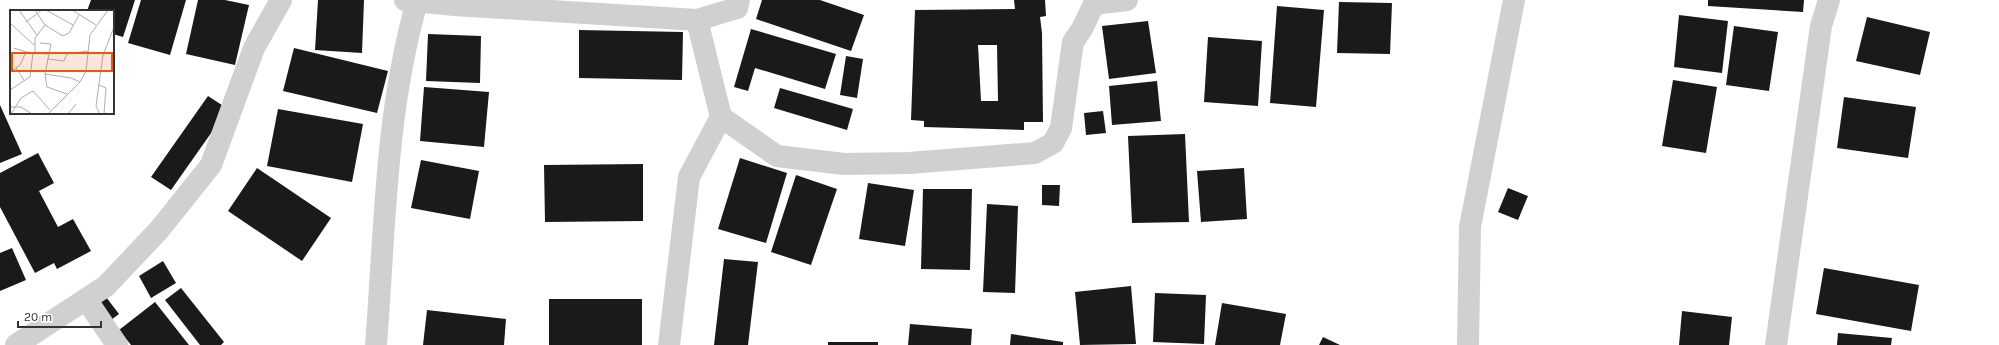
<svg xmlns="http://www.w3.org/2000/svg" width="1999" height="345" font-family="Karla,sans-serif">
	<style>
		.building { fill: #1a1a1a; fill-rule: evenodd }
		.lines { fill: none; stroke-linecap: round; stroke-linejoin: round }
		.minor { stroke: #d0d0d0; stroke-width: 22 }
		.inset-road { fill: none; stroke: #adadad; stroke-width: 1 }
		.view { fill: #e8590c; fill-opacity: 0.15; stroke: #e8590c; stroke-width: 2 }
		.inset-edge { fill: none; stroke: #333; stroke-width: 2 }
	</style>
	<rect width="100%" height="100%" fill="#fff"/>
	<g class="building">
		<path d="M 91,0 L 135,0 L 123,37 L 113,34 L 113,11 L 87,11 Z"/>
		<path d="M 141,0 L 186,0 L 170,55 L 128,43 Z"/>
		<path d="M 198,0 L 225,0 L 249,5 L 235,65 L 186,54 Z"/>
		<path d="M 318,0 L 364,0 L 362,53 L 315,50 Z"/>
		<path d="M 762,0 L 820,0 L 864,15 L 851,51 L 756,19 Z"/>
		<path d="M 1014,0 L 1045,0 L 1046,16 L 1040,17 L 1042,33 L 1043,122 L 1024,122 L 1024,130 L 924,127 L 924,121 L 911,120 L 915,10 L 1015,9 ZM 978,45 L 997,45 L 998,101 L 981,101 Z"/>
		<path d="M 1708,0 L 1804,0 L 1803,12 L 1708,6 Z"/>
		<path d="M 1339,2 L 1392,3 L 1390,54 L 1337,53 Z"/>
		<path d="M 1277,6 L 1324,10 L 1316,107 L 1270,103 Z"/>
		<path d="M 1679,15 L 1728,21 L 1722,73 L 1674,67 Z"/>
		<path d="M 1867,17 L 1930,32 L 1920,75 L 1856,61 Z"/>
		<path d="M 1148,21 L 1156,73 L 1109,79 L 1102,26 Z"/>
		<path d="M 1734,26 L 1778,32 L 1769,91 L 1726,85 Z"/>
		<path d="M 751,29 L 836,54 L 825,89 L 755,68 L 748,91 L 734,87 Z"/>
		<path d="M 579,30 L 683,32 L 682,80 L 579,78 Z"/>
		<path d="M 428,34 L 481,36 L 480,83 L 426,81 Z"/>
		<path d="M 1208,37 L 1262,41 L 1258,106 L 1204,102 Z"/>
		<path d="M 294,48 L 388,71 L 377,113 L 283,91 Z"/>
		<path d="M 846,56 L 863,59 L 857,98 L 840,95 Z"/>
		<path d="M 1673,80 L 1717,87 L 1706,153 L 1662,146 Z"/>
		<path d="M 1157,81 L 1161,121 L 1112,125 L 1109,86 Z"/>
		<path d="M 424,87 L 489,92 L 484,147 L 420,141 Z"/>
		<path d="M 780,88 L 853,109 L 847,130 L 774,108 Z"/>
		<path d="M 208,96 L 228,109 L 171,190 L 151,177 Z"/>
		<path d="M 1844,97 L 1916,107 L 1908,158 L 1837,148 Z"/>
		<path d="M 0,105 L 22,154 L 0,163 Z"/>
		<path d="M 278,109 L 363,124 L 352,182 L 267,166 Z"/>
		<path d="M 1103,111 L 1106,133 L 1086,135 L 1084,113 Z"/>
		<path d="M 1185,134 L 1189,222 L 1132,223 L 1128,136 Z"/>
		<path d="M 38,153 L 54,183 L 39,191 L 58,227 L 73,219 L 91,251 L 57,269 L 54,263 L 35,273 L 0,207 L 0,173 Z"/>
		<path d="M 740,158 L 787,173 L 766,243 L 718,229 Z"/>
		<path d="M 421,160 L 479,171 L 470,219 L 411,208 Z"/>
		<path d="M 643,164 L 643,221 L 545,222 L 544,165 Z"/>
		<path d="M 257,168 L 331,218 L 302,261 L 228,211 Z"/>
		<path d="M 1244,168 L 1247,219 L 1201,222 L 1197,171 Z"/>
		<path d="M 796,175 L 837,189 L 811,265 L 771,252 Z"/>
		<path d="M 868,183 L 914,190 L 905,246 L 859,239 Z"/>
		<path d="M 1042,185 L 1060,185 L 1059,206 L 1042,205 Z"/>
		<path d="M 1508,188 L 1528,196 L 1518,220 L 1498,212 Z"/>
		<path d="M 923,189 L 972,189 L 970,270 L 921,269 Z"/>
		<path d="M 987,204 L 1018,206 L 1015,293 L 983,292 Z"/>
		<path d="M 12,248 L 26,280 L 0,291 L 0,253 Z"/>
		<path d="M 724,259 L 758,262 L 748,345 L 714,345 Z"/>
		<path d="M 163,261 L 176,283 L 151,298 L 139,276 Z"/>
		<path d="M 1824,268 L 1919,285 L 1911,331 L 1816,314 Z"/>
		<path d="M 1131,286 L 1136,344 L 1080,345 L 1075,292 Z"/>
		<path d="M 181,288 L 224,342 L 221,345 L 200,345 L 165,300 Z"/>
		<path d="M 1155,293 L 1206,295 L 1204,344 L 1153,342 Z"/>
		<path d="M 106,297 L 119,314 L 107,323 L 94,306 Z"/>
		<rect x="549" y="299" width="93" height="46"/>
		<path d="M 155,302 L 189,345 L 131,345 L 119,330 Z"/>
		<path d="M 1222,303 L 1286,314 L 1280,345 L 1215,345 Z"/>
		<path d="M 427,310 L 506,319 L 504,345 L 423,345 Z"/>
		<path d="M 1682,311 L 1732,317 L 1729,345 L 1679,345 Z"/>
		<path d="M 910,324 L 972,329 L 971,345 L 908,345 Z"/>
		<path d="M 1838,333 L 1892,338 L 1891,345 L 1837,345 Z"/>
		<path d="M 1011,334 L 1063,342 L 1063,345 L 1010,345 Z"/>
		<path d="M 1323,337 L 1340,345 L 1319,345 Z"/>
		<rect x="828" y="342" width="50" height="3"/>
	</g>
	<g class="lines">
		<g class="minor">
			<path d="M 405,0 L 454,5 L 697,20 L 737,8 L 739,0"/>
			<path d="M 721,117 L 777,156 L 844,164 L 909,163 L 1035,153 L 1053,143 L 1061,128 L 1073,42 L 1082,29 L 1094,4 L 1127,0"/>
			<path d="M 86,299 L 117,345"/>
			<path d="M 16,345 L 106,286 L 159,230 L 211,165 L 254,48 L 281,0"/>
			<path d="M 376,345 C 385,231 385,113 417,2"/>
			<path d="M 669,345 L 689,177 L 721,117 L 697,20"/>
			<path d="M 1468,345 L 1470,227 L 1514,0"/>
			<path d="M 1776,345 L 1821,26 L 1829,0"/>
		</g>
	</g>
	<g transform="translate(10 10)">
		<rect width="104" height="104" fill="#fff"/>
		<path class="inset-road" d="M 9,0 L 27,25M 25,0 L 35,15 L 53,26 L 59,23 L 69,5M 36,0 L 63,15M 62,0 L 86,15M 16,12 L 32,0M 0,13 L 24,35M 30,33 L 41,34 L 35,64 L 37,77 L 57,84M 4,38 L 16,42 L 37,44M 25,44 L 25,28 L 35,15M 38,49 L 54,51 L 57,44 L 78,41M 6,58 L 14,70M 0,62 L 10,55 L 16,42M 35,64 L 61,68 L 70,72M 89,75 L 96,78 L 94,104M 0,80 L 20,67 L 23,43M 0,97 L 11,97 L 22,104M 1,104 L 11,88 L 23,81 L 40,100M 38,104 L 70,72 L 76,61 L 80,25 L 98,0M 58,104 L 66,94M 90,104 L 86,96 L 93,45 L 104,17"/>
		<path class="view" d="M 2,43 L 102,43 L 102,61 L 2,61 Z"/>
		<rect width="104" height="104" class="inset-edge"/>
	</g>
	<path d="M18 321v6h83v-6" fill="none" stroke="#333333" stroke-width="2"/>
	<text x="24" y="321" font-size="12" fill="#333333" stroke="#ffffff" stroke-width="3" paint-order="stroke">20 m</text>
</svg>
